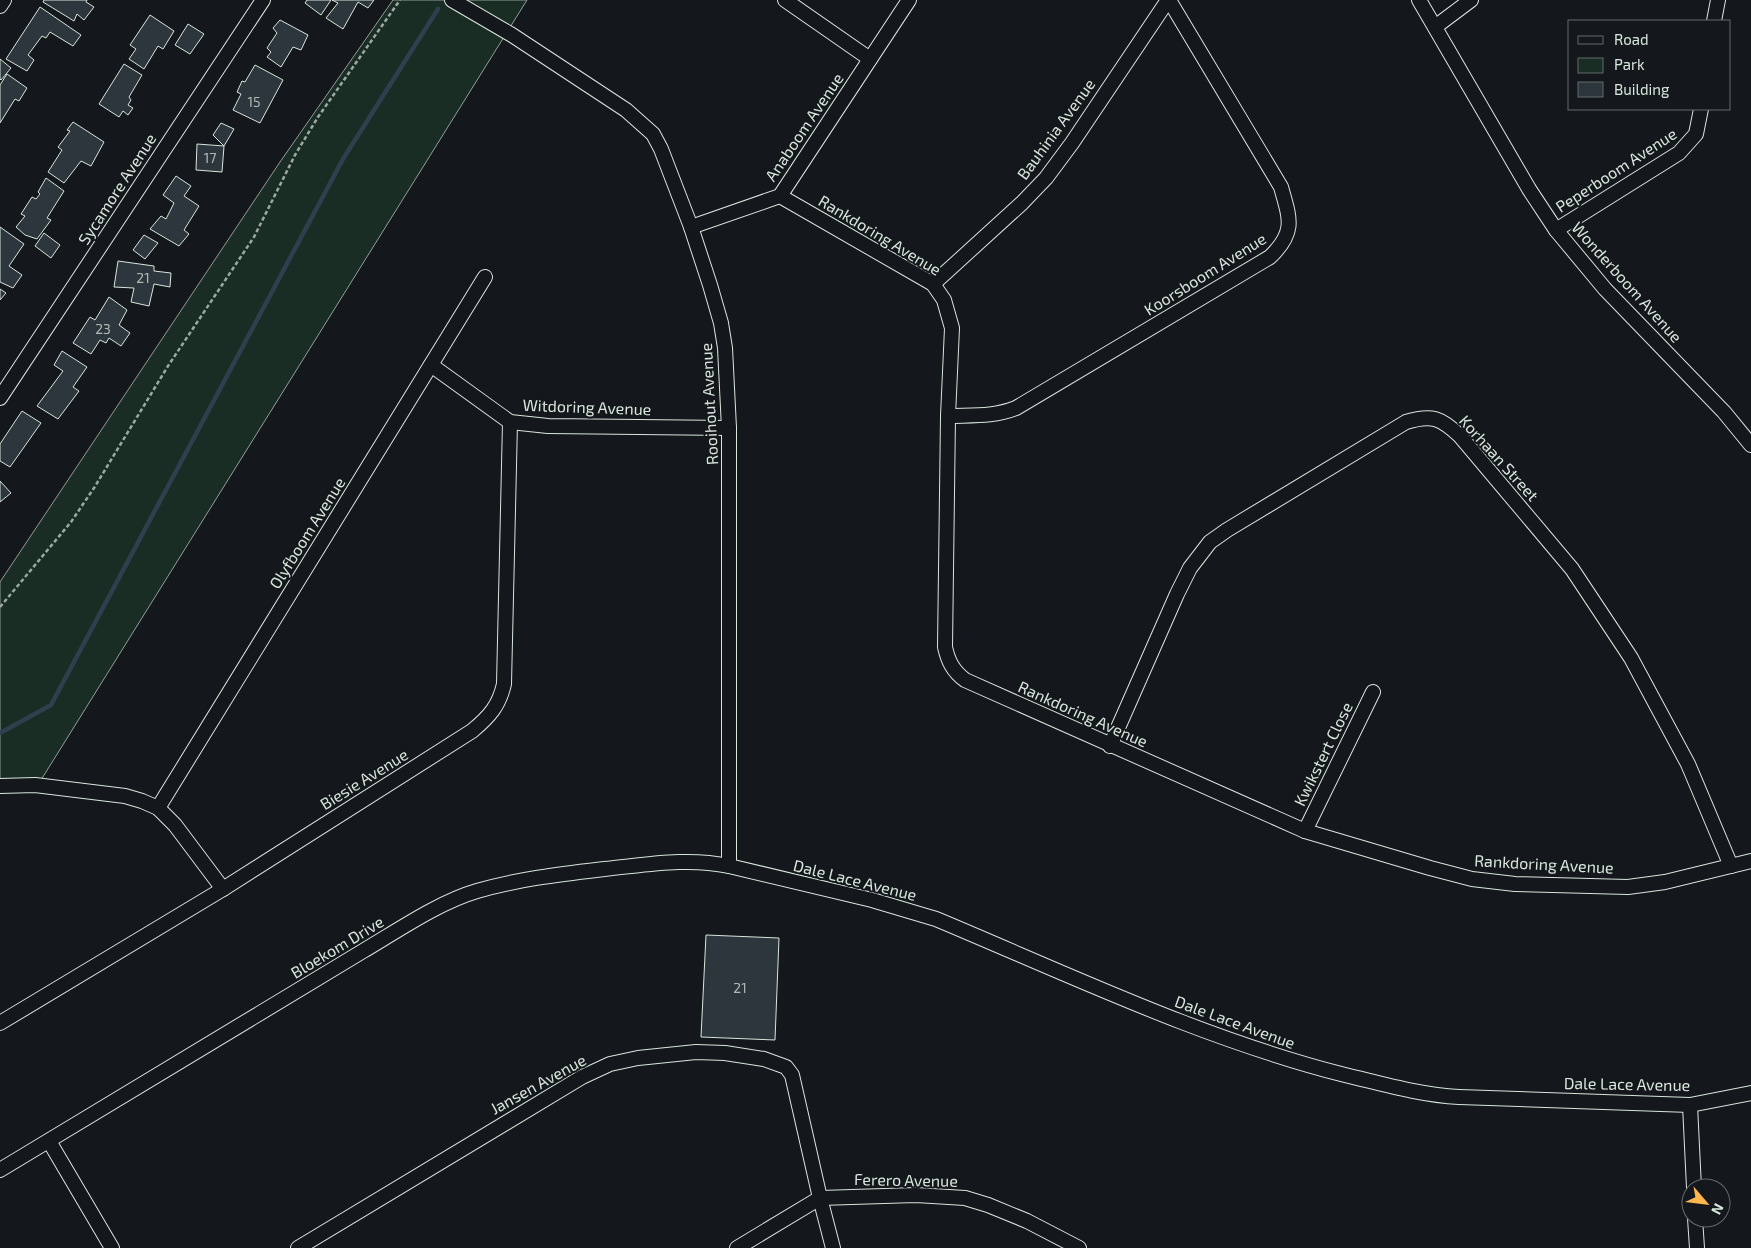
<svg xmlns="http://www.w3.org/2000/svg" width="1751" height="1248" font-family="'Exo 2',sans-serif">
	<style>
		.green { fill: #1a2d24; stroke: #939e99 }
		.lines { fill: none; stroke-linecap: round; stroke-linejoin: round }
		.stream { stroke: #2f3f4d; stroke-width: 4.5 }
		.building { fill: #2c363c; stroke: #d8e6dc }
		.minor-casing { stroke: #d8e6dc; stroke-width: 16 }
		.path { stroke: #9da8a2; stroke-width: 2.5; stroke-dasharray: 4 2.5; stroke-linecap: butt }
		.minor { stroke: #14181c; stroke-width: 14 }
		.labels { text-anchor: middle; stroke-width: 4; stroke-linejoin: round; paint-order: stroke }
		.number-label { font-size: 14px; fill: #adbab4 }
		.street-label { font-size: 16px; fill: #d8e6dc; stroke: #14181c }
	</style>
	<rect width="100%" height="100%" fill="#14181c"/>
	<path class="green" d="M 393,0 L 527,0 L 36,788 L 0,792 L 0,582 L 280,162 Z"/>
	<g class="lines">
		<path class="stream" d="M 0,733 L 51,705 L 343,159 L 438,9"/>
	</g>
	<g class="building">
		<path d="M 44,0 L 87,0 L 86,2 L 94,7 L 84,20 L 77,14 L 74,21 L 43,2 Z"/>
		<path d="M 307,0 L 331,0 L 321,15 L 305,3 Z"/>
		<path d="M 332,0 L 374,0 L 368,8 L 358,2 L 343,29 L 326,18 L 338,3 Z"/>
		<path d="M 40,7 L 81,35 L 73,46 L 50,32 L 46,38 L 42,36 L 28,55 L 34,60 L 27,71 L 6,59 Z"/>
		<path d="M 150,15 L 174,31 L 163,49 L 158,46 L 144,69 L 129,59 L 136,49 L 130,45 Z"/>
		<path d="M 280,20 L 308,35 L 301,50 L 293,47 L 281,67 L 267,57 L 271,52 L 267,48 L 277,33 L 273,28 Z"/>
		<path d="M 188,24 L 204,34 L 190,54 L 175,45 Z"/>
		<path d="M 0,59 L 11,68 L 1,80 L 0,79 Z"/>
		<path d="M 124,64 L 142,75 L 129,97 L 131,100 L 128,105 L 133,108 L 128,115 L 123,111 L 119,117 L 99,104 Z"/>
		<path d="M 255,65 L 283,80 L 260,123 L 233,110 L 241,94 L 237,92 L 242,81 L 245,82 Z"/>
		<path d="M 7,74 L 27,88 L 19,101 L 15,99 L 0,123 L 0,85 Z"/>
		<path d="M 73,122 L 104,142 L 91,166 L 81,161 L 64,183 L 48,172 L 62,150 L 58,147 L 70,131 L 67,130 Z"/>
		<path d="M 221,123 L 234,129 L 224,146 L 213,135 Z"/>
		<path d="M 197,144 L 224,146 L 222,172 L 196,170 Z"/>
		<path d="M 176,176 L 191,186 L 184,196 L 199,206 L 184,230 L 189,234 L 179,246 L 150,229 L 161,216 L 166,219 L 174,203 L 163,195 Z"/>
		<path d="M 46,178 L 64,191 L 47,218 L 51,220 L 37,239 L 25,235 L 16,227 L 25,216 L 21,214 L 32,197 L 36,199 L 40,194 L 38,192 Z"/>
		<path d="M 0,227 L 24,244 L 9,266 L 22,275 L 13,288 L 0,282 Z"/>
		<path d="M 44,233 L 60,245 L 51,258 L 35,246 Z"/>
		<path d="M 144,235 L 158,243 L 145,259 L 133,250 Z"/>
		<path d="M 118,261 L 154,266 L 154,271 L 171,273 L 170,287 L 154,284 L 149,306 L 131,302 L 134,288 L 114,287 Z"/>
		<path d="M 0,289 L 6,293 L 0,300 Z"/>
		<path d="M 109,297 L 127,310 L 119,325 L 130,333 L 121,346 L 109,338 L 106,343 L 100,340 L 91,354 L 73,343 L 90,317 L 95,320 Z"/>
		<path d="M 62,351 L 87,367 L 73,387 L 79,391 L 58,419 L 37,406 L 63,371 L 54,365 Z"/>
		<path d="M 22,411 L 41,423 L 10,467 L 0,461 L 0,444 Z"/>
		<path d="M 0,481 L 11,493 L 0,502 Z"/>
		<path d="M 706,935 L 779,938 L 775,1040 L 701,1037 Z"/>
	</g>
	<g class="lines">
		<defs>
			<g id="minor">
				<path d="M 452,0 L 512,35 L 626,110 L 653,134 L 661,149 L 691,227 L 710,285 L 721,323 L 725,348 L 729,428 L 729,866"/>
				<path d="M 785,0 L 870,59"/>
				<path d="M 1419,0 L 1529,189 L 1556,230 L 1605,289 L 1724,412 L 1751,445"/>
				<path d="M 0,6 L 4,0"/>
				<path d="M 1714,21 L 1718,0"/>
				<path d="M 1435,27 L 1471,0"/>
				<path d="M 780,196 L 933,284 L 944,300 L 952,328 L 948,416 L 945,647 C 948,661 953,671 965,680 L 1305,831 L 1430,868 L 1472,879 L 1515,884 L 1628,887 L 1665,882 L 1751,861"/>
				<path d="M 691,227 L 780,196 L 909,0"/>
				<path d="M 1556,230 L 1679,153 L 1696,134 L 1701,109"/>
				<path d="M 933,284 L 1022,203 L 1046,178 L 1072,143 L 1168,0"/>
				<path d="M 431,365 L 510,422 L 548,426 L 729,428"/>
				<path d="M 0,398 L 263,0"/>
				<path d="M 948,416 C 972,415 994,417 1016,408 L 1270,257 C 1296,232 1290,219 1281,187 L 1169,0"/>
				<path d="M 1110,746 L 1177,594 L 1190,568 L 1210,542 L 1227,530 L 1406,422 C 1432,414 1441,418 1460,436 L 1572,569 L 1631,658 L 1688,764 L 1731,866"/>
				<path d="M 0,786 L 35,785 L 125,796 L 142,801 L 158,808 L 175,825 L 223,889"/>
				<path d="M 158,808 L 485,277"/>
				<path d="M 1305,831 L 1373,692"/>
				<path d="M 0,1023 L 223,889 L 472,731 C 489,717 499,706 504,684 L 510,422"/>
				<path d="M 1690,1105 L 1694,1188"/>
				<path d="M 49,1141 L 112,1248"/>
				<path d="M 0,1170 L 363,951 C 397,931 439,902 477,891 C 518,879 562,874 604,869 C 646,865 687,857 729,866 L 872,900 L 936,919 C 1070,975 1203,1039 1345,1075 C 1383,1084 1420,1095 1459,1097 L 1690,1105 L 1751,1093"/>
				<path d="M 1695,1218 L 1697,1248"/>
				<path d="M 298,1248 L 582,1077 L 610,1064 L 638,1058 L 696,1052 L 725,1053 L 764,1059 L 786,1067 L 792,1075 L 820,1198 L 833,1248"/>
				<path d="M 737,1248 L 820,1198 L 916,1195 L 965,1198 L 988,1205 L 1027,1221 L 1079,1248"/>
			</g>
		</defs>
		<use href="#minor" class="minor-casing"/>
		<path class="path" d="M 0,607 L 71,522 L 94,488 L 168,366 L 254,237 L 295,155 L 318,117 L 400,0"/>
		<use href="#minor" class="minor"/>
	</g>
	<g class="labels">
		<g class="number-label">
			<text x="254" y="107">15</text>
			<text x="210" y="163">17</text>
			<text x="143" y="283">21</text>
			<text x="103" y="334">23</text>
			<text x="740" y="993">21</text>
		</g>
		<g class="street-label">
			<text transform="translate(804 127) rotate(-56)" y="6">Anaboom Avenue</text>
			<text transform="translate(1056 129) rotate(-54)" y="6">Bauhinia Avenue</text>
			<text transform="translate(1616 170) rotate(-33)" y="6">Peperboom Avenue</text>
			<text transform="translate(117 189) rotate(-57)" y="6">Sycamore Avenue</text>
			<text transform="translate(880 235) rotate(31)" y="6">Rankdoring Avenue</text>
			<text transform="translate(1205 274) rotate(-32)" y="6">Koorsboom Avenue</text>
			<text transform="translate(1627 282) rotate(48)" y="6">Wonderboom Avenue</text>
			<text transform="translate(709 404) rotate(-93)" y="6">Rooihout Avenue</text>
			<text transform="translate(587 407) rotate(2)" y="6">Witdoring Avenue</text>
			<text transform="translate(1499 458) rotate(48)" y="6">Korhaan Street</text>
			<text transform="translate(307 533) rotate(-58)" y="6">Olyfboom Avenue</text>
			<text transform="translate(1083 714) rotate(24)" y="6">Rankdoring Avenue</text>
			<text transform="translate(1323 754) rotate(-64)" y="6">Kwikstert Close</text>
			<text transform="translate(364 779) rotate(-32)" y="6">Biesie Avenue</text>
			<text transform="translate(1544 864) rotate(3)" y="6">Rankdoring Avenue</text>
			<text transform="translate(855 880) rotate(14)" y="6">Dale Lace Avenue</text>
			<text transform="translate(337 947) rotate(-31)" y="6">Bloekom Drive</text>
			<text transform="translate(1235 1022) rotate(20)" y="6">Dale Lace Avenue</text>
			<text transform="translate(538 1084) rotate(-29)" y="6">Jansen Avenue</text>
			<text transform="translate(1627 1084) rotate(1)" y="6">Dale Lace Avenue</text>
			<text transform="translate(906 1180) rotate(1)" y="6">Ferero Avenue</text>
		</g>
	</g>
	<rect x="1568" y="20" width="162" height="90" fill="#14181c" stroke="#626a69"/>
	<rect x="1578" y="36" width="25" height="8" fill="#14181c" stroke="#626a69"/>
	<text x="1614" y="45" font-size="15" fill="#d8e6dc">Road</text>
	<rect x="1578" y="58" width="25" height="15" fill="#1a2d24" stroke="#626a69"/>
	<text x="1614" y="70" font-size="15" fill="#d8e6dc">Park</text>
	<rect x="1578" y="82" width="25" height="15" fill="#2c363c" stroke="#626a69"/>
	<text x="1614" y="95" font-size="15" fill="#d8e6dc">Building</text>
	<g transform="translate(1706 1203) rotate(118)"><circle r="24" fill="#14181c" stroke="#626a69"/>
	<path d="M0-4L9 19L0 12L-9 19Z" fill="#ffb74d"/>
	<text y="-8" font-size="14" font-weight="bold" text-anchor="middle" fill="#d8e6dc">N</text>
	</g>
</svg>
